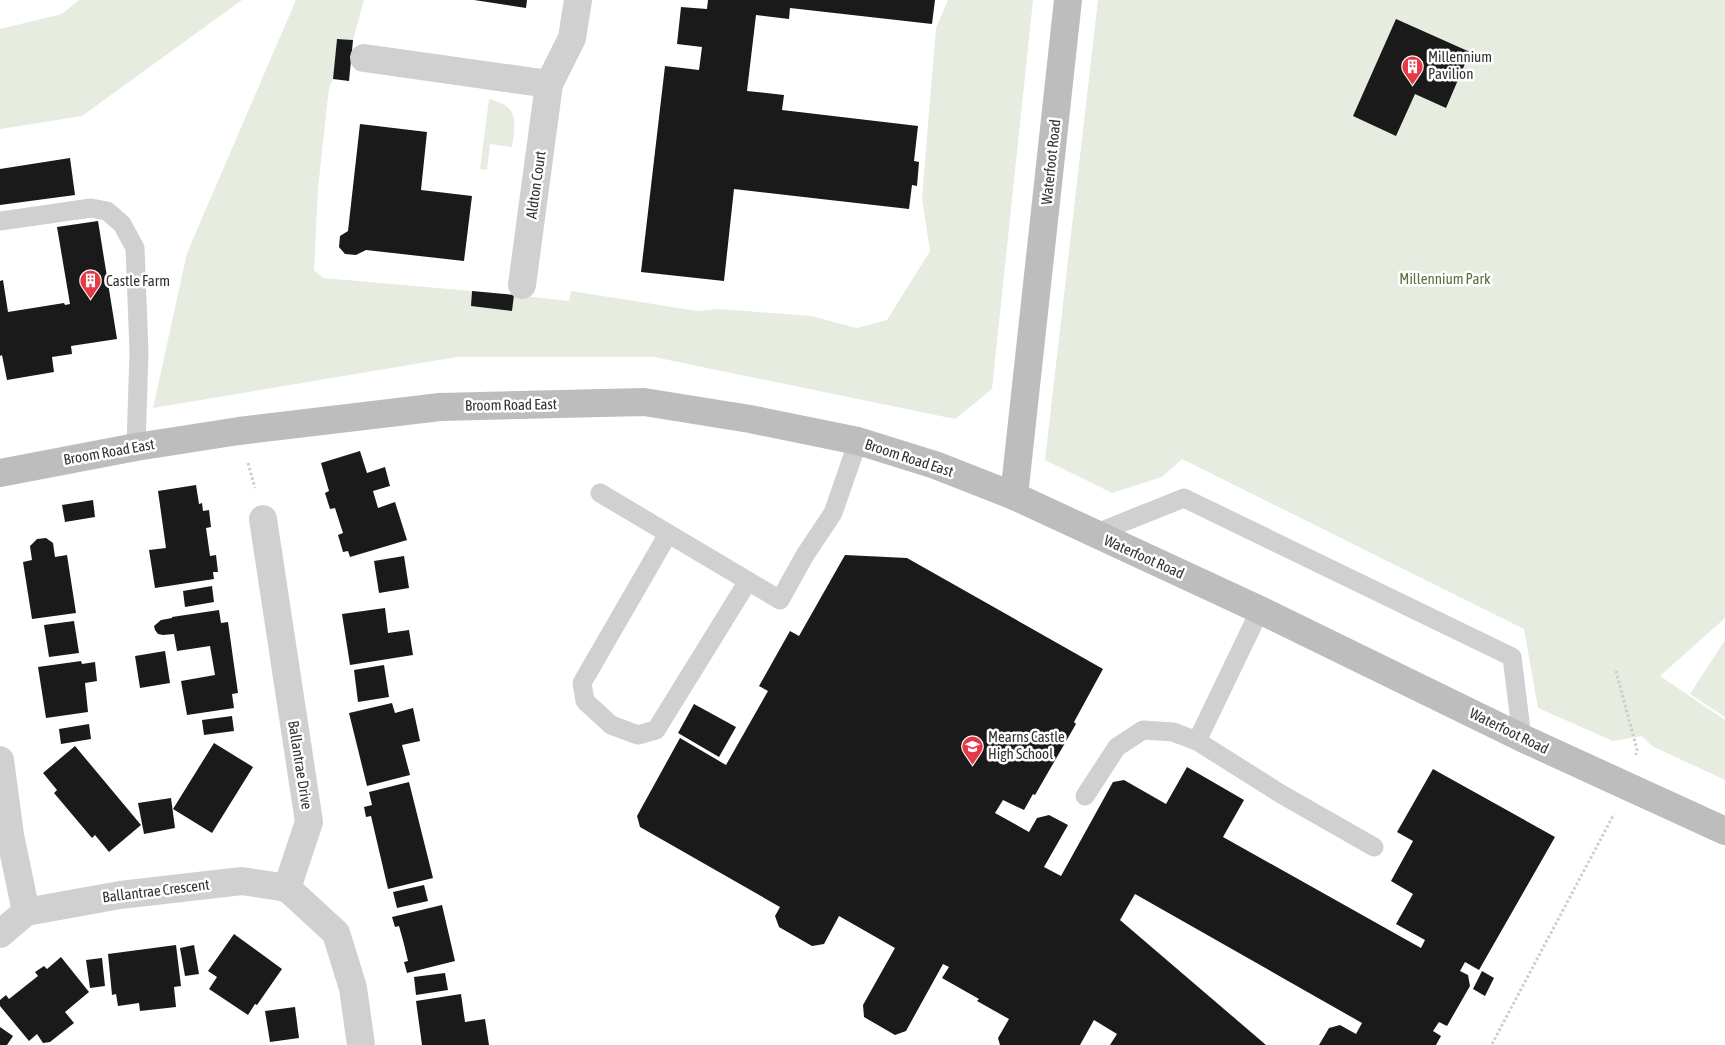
<svg xmlns="http://www.w3.org/2000/svg" width="1725" height="1045" font-family="'Asap Condensed',sans-serif">
	<style>
		.green { fill: #e6ecdf }
		.building { fill: #1a1a1a }
		.lines { fill: none; stroke-linecap: round; stroke-linejoin: round }
		.path { stroke: #cdcdcd; stroke-width: 3; stroke-dasharray: 2.5 2.5; stroke-linecap: butt }
		.lane { stroke: #d0d0d0; stroke-width: 19 }
		.street { stroke: #d0d0d0; stroke-width: 28 }
		.secondary { stroke: #bdbdbd; stroke-width: 28 }
		.labels { text-anchor: middle; stroke-width: 5; stroke-linejoin: round; paint-order: stroke }
		.poi-label { font-size: 15px; fill: #333; stroke: #fff; text-anchor: start }
		.street-label { font-size: 15px; fill: #333; stroke: #fff }
		.park-label { font-size: 15px; fill: #56703f; stroke: #fff }
	</style>
	<rect width="100%" height="100%" fill="#fff"/>
	<g class="green">
		<path d="M 79,0 L 242,0 L 82,116 L 0,129 L 0,29 L 62,14 Z"/>
		<path d="M 296,0 L 364,0 L 353,40 L 337,39 L 333,79 L 329,88 L 318,188 L 314,270 L 323,278 L 472,291 L 471,306 L 512,311 L 514,295 L 569,301 L 571,291 L 697,311 L 719,309 L 811,316 L 857,328 L 887,320 L 930,251 L 922,198 L 936,28 L 948,0 L 1033,0 L 992,389 L 955,419 L 654,357 L 457,357 L 153,408 L 187,253 Z"/>
		<path d="M 1098,0 L 1725,0 L 1725,618 L 1660,676 L 1725,720 L 1725,780 L 1652,746 L 1642,736 L 1613,741 L 1538,708 L 1524,629 L 1182,459 L 1162,477 L 1112,493 L 1045,460 Z"/>
		<path d="M 489,99 C 519,107 516,119 512,147 L 490,144 L 487,170 L 480,169 Z"/>
		<path d="M 1725,640 L 1725,717 L 1690,694 Z"/>
	</g>
	<g class="building">
		<path d="M 474,0 L 527,0 L 526,8 Z"/>
		<path d="M 708,0 L 935,0 L 932,24 L 790,8 L 789,19 L 756,15 L 747,91 L 784,95 L 782,110 L 918,126 L 914,161 L 919,162 L 917,186 L 912,185 L 909,209 L 734,189 L 724,281 L 641,272 L 665,66 L 699,70 L 702,47 L 677,44 L 681,7 L 707,9 Z"/>
		<path d="M 1396,19 L 1470,52 L 1446,108 L 1415,94 L 1396,136 L 1353,116 Z"/>
		<path d="M 337,39 L 353,40 L 349,81 L 333,79 Z"/>
		<path d="M 360,124 L 427,132 L 421,190 L 472,196 L 464,261 L 366,250 L 356,255 L 345,254 L 339,247 L 340,236 L 348,231 Z"/>
		<path d="M 70,158 L 75,195 L 0,205 L 0,169 Z"/>
		<path d="M 98,221 L 117,339 L 71,346 L 72,354 L 52,357 L 54,372 L 7,380 L 2,355 L 0,356 L 0,281 L 3,280 L 8,312 L 64,303 L 65,305 L 70,304 L 57,227 Z"/>
		<path d="M 472,291 L 514,295 L 512,311 L 471,306 Z"/>
		<path d="M 360,451 L 367,473 L 385,467 L 390,486 L 373,491 L 378,508 L 395,502 L 407,540 L 350,557 L 348,551 L 343,552 L 338,535 L 343,533 L 335,508 L 330,509 L 325,493 L 329,491 L 321,463 Z"/>
		<path d="M 196,485 L 199,504 L 202,503 L 203,511 L 209,510 L 211,527 L 206,528 L 210,556 L 216,555 L 218,572 L 213,572 L 214,579 L 155,588 L 149,550 L 166,548 L 158,491 Z"/>
		<path d="M 93,500 L 95,517 L 65,522 L 62,505 Z"/>
		<path d="M 46,538 L 53,543 L 55,557 L 67,555 L 76,613 L 32,619 L 23,562 L 32,560 L 30,546 L 37,539 Z"/>
		<path d="M 845,555 L 907,558 L 1103,669 L 1074,722 L 1076,724 L 1035,795 L 1033,794 L 1024,810 L 1003,800 L 995,813 L 1029,832 L 1037,818 L 1049,815 L 1068,825 L 1044,867 L 1061,876 L 1113,782 L 1124,780 L 1166,804 L 1187,767 L 1244,800 L 1223,837 L 1421,948 L 1425,940 L 1396,924 L 1413,894 L 1391,881 L 1413,841 L 1397,832 L 1433,769 L 1555,837 L 1479,970 L 1465,962 L 1460,971 L 1468,975 L 1470,986 L 1447,1026 L 1439,1022 L 1433,1031 L 1441,1036 L 1436,1045 L 1319,1045 L 1329,1028 L 1340,1025 L 1356,1034 L 1362,1023 L 1135,894 L 1120,920 L 1266,1045 L 1110,1045 L 1117,1034 L 1094,1020 L 1080,1045 L 1000,1045 L 998,1038 L 1009,1019 L 977,1001 L 979,999 L 942,978 L 949,967 L 943,964 L 906,1031 L 895,1035 L 864,1017 L 863,1005 L 895,948 L 839,916 L 824,944 L 812,946 L 779,927 L 775,916 L 780,907 L 640,827 L 637,816 L 680,738 L 726,765 L 768,691 L 759,686 L 790,631 L 799,636 Z"/>
		<path d="M 404,556 L 409,588 L 379,593 L 374,561 Z"/>
		<path d="M 212,586 L 214,602 L 185,607 L 183,591 Z"/>
		<path d="M 385,608 L 388,633 L 409,630 L 413,655 L 350,665 L 342,614 Z"/>
		<path d="M 219,610 L 221,623 L 228,622 L 233,658 L 238,693 L 232,694 L 234,708 L 187,715 L 181,681 L 215,675 L 210,646 L 177,651 L 174,634 L 163,635 L 158,634 L 155,630 L 154,626 L 161,620 L 172,618 L 172,617 Z"/>
		<path d="M 74,621 L 79,653 L 49,657 L 44,625 Z"/>
		<path d="M 165,651 L 170,683 L 140,688 L 135,656 Z"/>
		<path d="M 81,661 L 82,664 L 95,662 L 97,681 L 85,683 L 88,712 L 46,718 L 38,667 Z"/>
		<path d="M 384,665 L 389,697 L 358,702 L 354,670 Z"/>
		<path d="M 392,703 L 395,713 L 413,708 L 420,741 L 402,745 L 410,775 L 367,786 L 349,713 Z"/>
		<path d="M 694,704 L 736,727 L 719,757 L 678,733 Z"/>
		<path d="M 232,716 L 234,731 L 204,735 L 202,720 Z"/>
		<path d="M 89,724 L 91,739 L 61,744 L 59,729 Z"/>
		<path d="M 214,743 L 253,767 L 212,833 L 173,809 Z"/>
		<path d="M 75,746 L 141,825 L 109,852 L 95,835 L 92,838 L 54,793 L 57,790 L 43,773 Z"/>
		<path d="M 409,782 L 433,878 L 388,889 L 371,816 L 366,817 L 364,807 L 372,805 L 369,792 Z"/>
		<path d="M 171,798 L 175,828 L 144,834 L 138,803 Z"/>
		<path d="M 424,885 L 428,901 L 397,908 L 393,892 Z"/>
		<path d="M 442,905 L 455,961 L 407,973 L 404,962 L 408,961 L 404,944 L 399,926 L 395,927 L 392,917 Z"/>
		<path d="M 234,934 L 282,969 L 257,1005 L 255,1004 L 248,1015 L 209,989 L 217,977 L 208,971 Z"/>
		<path d="M 176,945 L 181,986 L 174,987 L 176,1007 L 140,1011 L 139,1003 L 118,1006 L 116,994 L 112,995 L 108,954 Z"/>
		<path d="M 194,945 L 199,974 L 185,976 L 180,948 Z"/>
		<path d="M 61,957 L 89,992 L 65,1012 L 74,1023 L 50,1042 L 43,1043 L 37,1034 L 29,1041 L 0,1006 L 0,1000 L 6,995 L 9,999 L 38,976 L 35,972 L 44,966 L 47,969 Z"/>
		<path d="M 102,958 L 105,986 L 90,988 L 86,960 Z"/>
		<path d="M 1482,971 L 1494,978 L 1485,996 L 1473,989 Z"/>
		<path d="M 445,973 L 448,990 L 416,995 L 414,977 Z"/>
		<path d="M 461,994 L 465,1022 L 485,1019 L 489,1045 L 422,1045 L 416,1001 Z"/>
		<path d="M 295,1007 L 299,1038 L 270,1042 L 265,1011 Z"/>
		<path d="M 0,1027 L 13,1036 L 7,1045 L 0,1045 Z"/>
	</g>
	<g class="lines">
		<g class="path">
			<path d="M 248,463 L 255,488"/>
			<path d="M 1616,671 L 1637,750 L 1636,755"/>
			<path d="M 1492,1044 L 1614,814"/>
		</g>
		<g class="lane">
			<path d="M 0,221 L 91,208 L 107,211 L 122,224 L 135,248 L 139,352 L 136,447"/>
			<path d="M 600,493 L 780,600 L 805,555 L 833,513 L 858,441"/>
			<path d="M 668,534 L 582,683 L 585,701 L 611,725 L 638,735 L 656,730 L 748,581"/>
			<path d="M 1094,534 L 1184,498 L 1512,657 L 1522,738"/>
			<path d="M 1197,741 L 1260,610"/>
			<path d="M 1085,796 L 1117,747 L 1143,730 L 1173,732 L 1197,741 L 1281,794 L 1374,847"/>
		</g>
		<g class="street">
			<path d="M 364,58 L 549,84"/>
			<path d="M 522,285 L 549,84 L 572,38 L 578,0"/>
			<path d="M 263,519 L 309,822 L 287,888 L 336,933 L 353,988 L 361,1045"/>
			<path d="M 0,760 L 10,835 L 26,912"/>
			<path d="M 0,934 L 26,912 L 120,895 L 242,881 L 287,888"/>
		</g>
		<g class="secondary">
			<path d="M 0,473 L 136,447 L 239,431 L 440,407 L 644,402 L 750,419 L 858,441 L 935,465 L 1014,496 L 1260,610 L 1522,738 L 1725,831"/>
			<path d="M 1014,496 L 1068,0"/>
		</g>
	</g>
	<defs>
		<symbol id="building-pin" viewBox="-11 -11 22 30"><path d="M0 17L-7.5 6A9.5 9.5 0 1 1 7.5 6Z" fill="#e63946" stroke="#fff"/><path d="M-4-6H4V6H1V3H-1V6H-4ZM-2.5-4.3h1.7v1.8h-1.7ZM.8-4.3h1.7v1.8H.8ZM-2.5-1h1.7V.8h-1.7ZM.8-1h1.7V.8H.8Z" fill="#fff"/></symbol>
		<symbol id="school-pin" viewBox="-11 -11 22 30"><path d="M0 17L-7.5 6A9.5 9.5 0 1 1 7.5 6Z" fill="#e63946" stroke="#fff"/><path d="M0-5L7-2L0 1L-7-2ZM-4 1L0 2.5L4 1V4Q0 6-4 4Z" fill="#fff"/></symbol>
	</defs>
	<g fill-rule="evenodd">
		<use href="#building-pin" x="1400" y="54" width="25" height="34"/>
		<use href="#building-pin" x="78" y="268" width="25" height="34"/>
		<use href="#school-pin" x="960" y="734" width="25" height="34"/>
	</g>
	<g class="labels">
		<g class="poi-label">
			<text x="1428" y="62">Millennium<tspan x="1428" dy="17">Pavilion</tspan></text>
			<text x="106" y="286">Castle Farm</text>
			<text x="988" y="742">Mearns Castle<tspan x="988" dy="17">High School</tspan></text>
		</g>
		<g class="street-label">
			<text transform="translate(1051 162) rotate(-84)" y="5">Waterfoot Road</text>
			<text transform="translate(536 185) rotate(-82)" y="5">Aldton Court</text>
			<text transform="translate(511 405) rotate(-1)" y="5">Broom Road East</text>
			<text transform="translate(109 452) rotate(-10)" y="5">Broom Road East</text>
			<text transform="translate(909 458) rotate(18)" y="5">Broom Road East</text>
			<text transform="translate(1144 557) rotate(24)" y="5">Waterfoot Road</text>
			<text transform="translate(1509 731) rotate(26)" y="5">Waterfoot Road</text>
			<text transform="translate(300 765) rotate(81)" y="5">Ballantrae Drive</text>
			<text transform="translate(156 891) rotate(-7)" y="5">Ballantrae Crescent</text>
		</g>
		<g class="park-label">
			<text x="1445" y="284">Millennium Park</text>
		</g>
	</g>
</svg>
